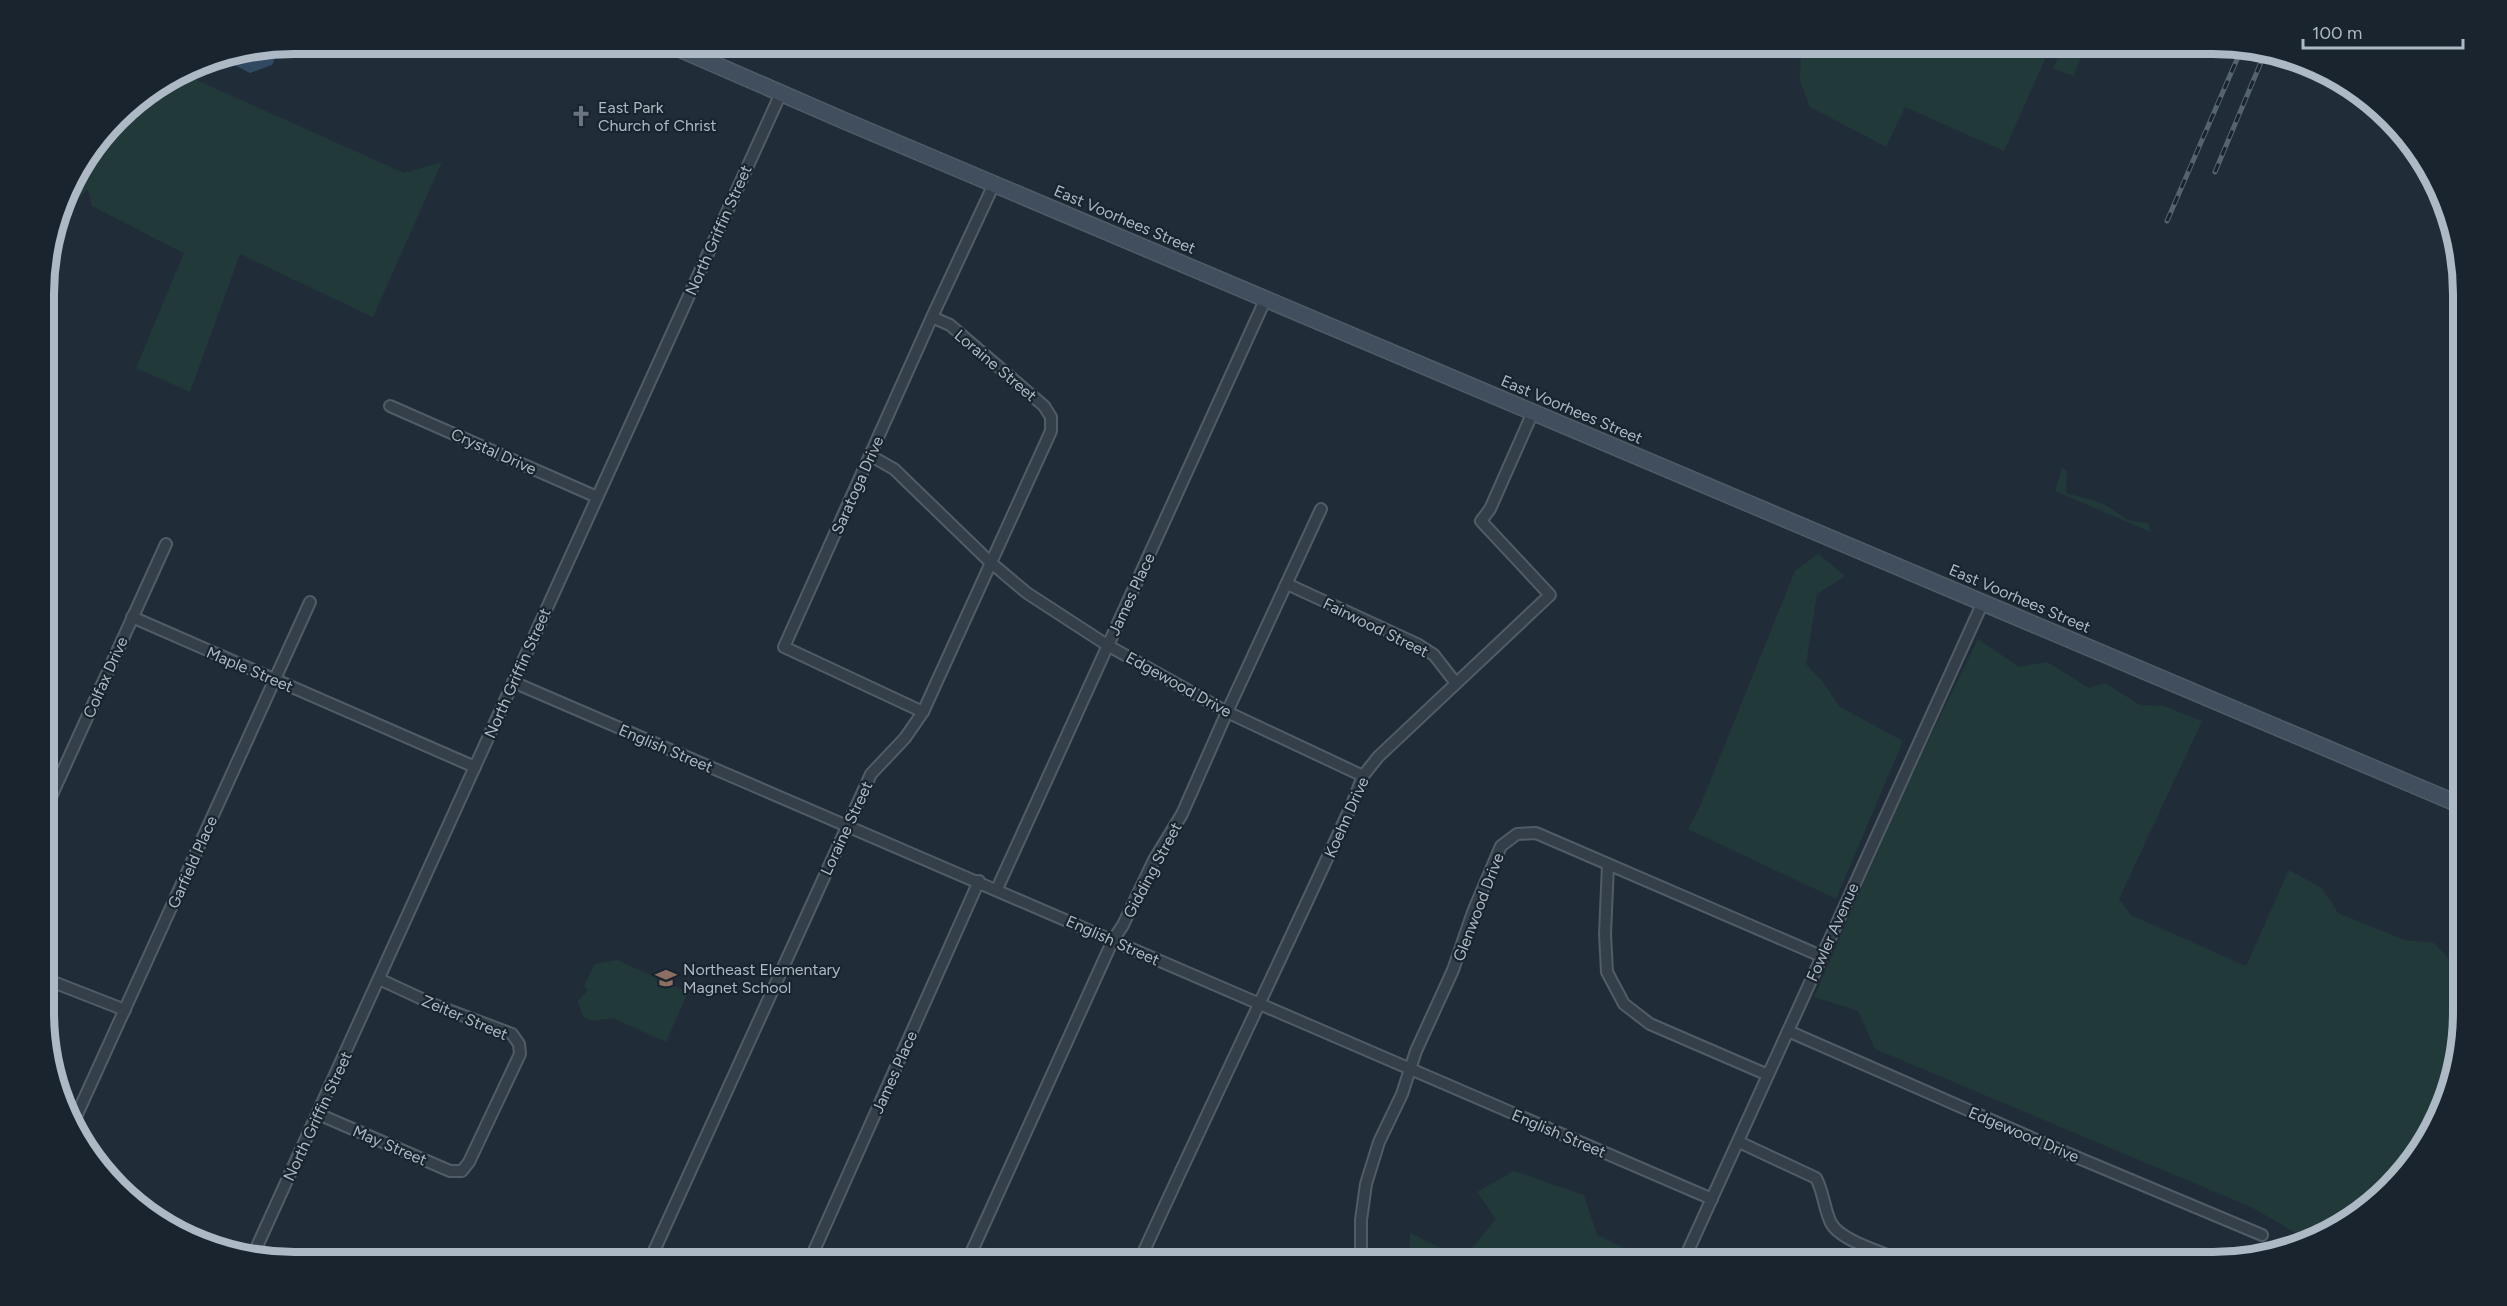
<svg xmlns="http://www.w3.org/2000/svg" width="2507" height="1306" font-family="Figtree,sans-serif">
	<style>
		.green { fill: #22393a }
		.water { fill: #324a61 }
		.lines { fill: none; stroke-linecap: round; stroke-linejoin: round }
		.minor-casing { stroke: #515c67; stroke-width: 14 }
		.secondary-casing { stroke: #515c67; stroke-width: 18 }
		.minor { stroke: #343f49; stroke-width: 10 }
		.secondary { stroke: #414e5d; stroke-width: 15 }
		.rail-casing { stroke: #556371; stroke-width: 5 }
		.rail { stroke: #19242e; stroke-width: 3; stroke-dasharray: 9; stroke-linecap: butt }
		.labels { text-anchor: middle; stroke-width: 4.5; stroke-linejoin: round; paint-order: stroke }
		.poi-label { font-size: 16px; fill: #aeb9c6; stroke: #19242e; text-anchor: start }
		.street-label { font-size: 16px; fill: #aeb9c6; stroke: #19242e }
		.rim { fill: none; stroke: #aeb9c6; stroke-width: 8 }
	</style>
	<rect width="100%" height="100%" fill="#202d39"/>
	<g class="green">
		<path d="M 1801,44 L 2052,44 L 2004,151 L 1905,107 L 1886,147 L 1810,107 L 1800,81 Z"/>
		<path d="M 2064,44 L 2087,44 L 2073,76 L 2053,68 Z"/>
		<path d="M 181,73 L 404,173 L 442,162 L 373,317 L 240,254 L 190,392 L 136,368 L 184,253 L 92,206 L 88,189 L 78,199 L 67,193 L 69,183 L 128,106 Z"/>
		<path d="M 2062,468 L 2067,471 L 2066,493 L 2102,503 L 2128,520 L 2148,523 L 2151,532 L 2055,491 Z"/>
		<path d="M 1818,554 L 1845,576 L 1817,594 L 1806,664 L 1822,681 L 1840,707 L 1903,741 L 1836,899 L 1688,829 L 1698,811 L 1795,571 Z"/>
		<path d="M 1978,639 L 2019,667 L 2047,662 L 2089,688 L 2105,683 L 2140,705 L 2164,706 L 2202,721 L 2119,899 L 2131,915 L 2246,966 L 2289,870 L 2322,888 L 2338,913 L 2405,940 L 2434,943 L 2463,974 L 2463,1013 L 2438,1123 L 2401,1178 L 2352,1221 L 2310,1241 L 2251,1207 L 1875,1049 L 1858,1011 L 1814,997 L 1906,786 Z"/>
		<path d="M 617,960 L 688,992 L 666,1042 L 613,1018 L 592,1021 L 583,1017 L 578,1001 L 588,990 L 584,986 L 595,964 Z"/>
		<path d="M 1514,1171 L 1584,1195 L 1597,1235 L 1630,1251 L 1621,1262 L 1410,1262 L 1410,1233 L 1463,1259 L 1496,1219 L 1477,1192 Z"/>
	</g>
	<path class="water" d="M 281,46 L 272,65 L 250,73 L 221,58 Z"/>
	<g class="lines">
		<defs>
			<g id="minor">
				<path d="M 390,406 L 597,497"/>
				<path d="M 871,456 L 894,469 L 990,562 L 1027,593 L 1107,645 L 1227,712 L 1363,776"/>
				<path d="M 1287,584 L 1417,644 L 1434,655 L 1455,682"/>
				<path d="M 132,617 L 475,767"/>
				<path d="M 513,682 L 1712,1199"/>
				<path d="M 923,712 L 784,647 L 932,317 L 994,184"/>
				<path d="M 45,810 L 166,544"/>
				<path d="M 1608,865 L 1605,934 L 1607,972 L 1624,1004 L 1650,1024 L 1768,1075"/>
				<path d="M 997,889 L 1266,298"/>
				<path d="M 48,980 L 125,1010"/>
				<path d="M 1788,1031 L 2050,1146 L 2262,1235"/>
				<path d="M 318,1114 L 450,1171 L 462,1171 L 469,1162 L 520,1054 L 519,1044 L 512,1034 L 435,1005 L 379,979"/>
				<path d="M 74,1121 L 310,602"/>
				<path d="M 1739,1142 L 1816,1178 C 1824,1193 1824,1209 1831,1223 C 1840,1241 1887,1254 1906,1262"/>
				<path d="M 254,1253 L 781,93"/>
				<path d="M 649,1262 L 871,774 L 905,738 L 923,712 L 1051,431 L 1051,417 L 1044,406 L 950,325 L 932,317"/>
				<path d="M 809,1262 L 979,881"/>
				<path d="M 967,1262 L 1113,940 L 1123,925 L 1154,860 L 1182,814 L 1227,712 L 1321,509"/>
				<path d="M 1139,1262 C 1209,1108 1283,956 1353,802 L 1363,776 L 1378,757 L 1550,595 L 1481,521 L 1490,509 L 1533,412"/>
				<path d="M 1361,1262 L 1361,1220 L 1366,1184 L 1379,1142 L 1402,1094 L 1416,1051 L 1453,970 L 1473,912 L 1501,846 L 1517,834 L 1536,833 L 1821,956"/>
				<path d="M 1683,1262 L 1983,602"/>
			</g>
			<path id="secondary" d="M 668,44 L 845,121 L 2463,806"/>
		</defs>
		<use href="#minor" class="minor-casing"/>
		<use href="#secondary" class="secondary-casing"/>
		<use href="#minor" class="minor"/>
		<use href="#secondary" class="secondary"/>
		<defs>
			<g id="rail">
				<path d="M 2215,172 L 2264,55"/>
				<path d="M 2167,221 L 2241,50"/>
			</g>
		</defs>
		<use href="#rail" class="rail-casing"/>
		<use href="#rail" class="rail"/>
	</g>
	<defs>
		<symbol id="church-bare" viewBox="-9 -9 18 18"><path d="M-1.2-6h2.4v3.5h3.3v2.4h-3.3V6h-2.4V-.1h-3.3v-2.4h3.3Z" fill="#6b7280" stroke="#19242e" stroke-width="2.5" paint-order="stroke"/></symbol>
		<symbol id="school-bare" viewBox="-9 -9 18 18"><path d="M0-5L7-2L0 1L-7-2ZM-4 1L0 2.5L4 1V4Q0 6-4 4Z" fill="#8d6e63" stroke="#19242e" stroke-width="2.5" paint-order="stroke"/></symbol>
	</defs>
	<g fill-rule="evenodd">
		<use href="#church-bare" x="566" y="101" width="30" height="30"/>
		<use href="#school-bare" x="651" y="963" width="30" height="30"/>
	</g>
	<g class="labels">
		<g class="poi-label">
			<text x="598" y="113">East Park<tspan x="598" dy="18">Church of Christ</tspan></text>
			<text x="683" y="975">Northeast Elementary<tspan x="683" dy="18">Magnet School</tspan></text>
		</g>
		<g class="street-label">
			<text transform="translate(1125 219) rotate(23)" y="6">East Voorhees Street</text>
			<text transform="translate(718 230) rotate(-66)" y="6">North Griffin Street</text>
			<text transform="translate(996 365) rotate(40)" y="6">Loraine Street</text>
			<text transform="translate(1572 409) rotate(23)" y="6">East Voorhees Street</text>
			<text transform="translate(494 451) rotate(24)" y="6">Crystal Drive</text>
			<text transform="translate(857 485) rotate(-66)" y="6">Saratoga Drive</text>
			<text transform="translate(1131 594) rotate(-65)" y="6">James Place</text>
			<text transform="translate(2020 598) rotate(23)" y="6">East Voorhees Street</text>
			<text transform="translate(1376 627) rotate(26)" y="6">Fairwood Street</text>
			<text transform="translate(250 669) rotate(23)" y="6">Maple Street</text>
			<text transform="translate(517 673) rotate(-66)" y="6">North Griffin Street</text>
			<text transform="translate(105 677) rotate(-66)" y="6">Colfax Drive</text>
			<text transform="translate(1179 684) rotate(29)" y="6">Edgewood Drive</text>
			<text transform="translate(666 748) rotate(23)" y="6">English Street</text>
			<text transform="translate(1346 817) rotate(-66)" y="6">Koehn Drive</text>
			<text transform="translate(846 828) rotate(-65)" y="6">Loraine Street</text>
			<text transform="translate(192 862) rotate(-66)" y="6">Garfield Place</text>
			<text transform="translate(1152 870) rotate(-62)" y="6">Gidding Street</text>
			<text transform="translate(1478 907) rotate(-69)" y="6">Glenwood Drive</text>
			<text transform="translate(1832 932) rotate(-66)" y="6">Fowler Avenue</text>
			<text transform="translate(1113 940) rotate(24)" y="6">English Street</text>
			<text transform="translate(465 1017) rotate(23)" y="6">Zeiter Street</text>
			<text transform="translate(894 1072) rotate(-66)" y="6">James Place</text>
			<text transform="translate(317 1116) rotate(-65)" y="6">North Griffin Street</text>
			<text transform="translate(1559 1133) rotate(23)" y="6">English Street</text>
			<text transform="translate(2024 1134) rotate(23)" y="6">Edgewood Drive</text>
			<text transform="translate(390 1145) rotate(23)" y="6">May Street</text>
		</g>
	</g>
	<path d="M0 0H2507V1306H0ZM294 54H2213A240 240 0 0 1 2453 294V1012A240 240 0 0 1 2213 1252H294A240 240 0 0 1 54 1012V294A240 240 0 0 1 294 54Z" fill="#19242e" fill-rule="evenodd"/>
	<path class="rim" d="M294 54H2213A240 240 0 0 1 2453 294V1012A240 240 0 0 1 2213 1252H294A240 240 0 0 1 54 1012V294A240 240 0 0 1 294 54Z"/>
	<path d="M2303 39v9h160v-9" fill="none" stroke="#aeb9c6" stroke-width="3"/>
	<text x="2312" y="39" font-size="18" fill="#aeb9c6" stroke="#19242e" stroke-width="4.5" paint-order="stroke">100 m</text>
</svg>
